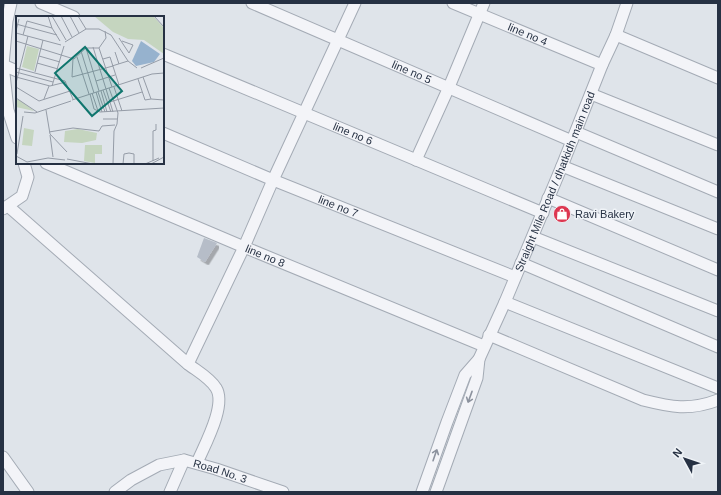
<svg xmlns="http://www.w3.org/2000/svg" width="721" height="495" font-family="Helvetica,sans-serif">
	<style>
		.building { fill: #b6bdc8; filter: url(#shadow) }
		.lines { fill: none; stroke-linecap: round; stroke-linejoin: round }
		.minor-casing { stroke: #a4abb5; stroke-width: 13 }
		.minor { stroke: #f3f4f8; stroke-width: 11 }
		.oneway { stroke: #8c929e }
		.labels { text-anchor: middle; stroke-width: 3; stroke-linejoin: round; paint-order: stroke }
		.street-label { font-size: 11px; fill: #263143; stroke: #eff3f7 }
		.poi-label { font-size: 11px; fill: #263143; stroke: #eff3f7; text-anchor: start }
		.inset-road { fill: none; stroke: #959ca7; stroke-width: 1 }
		.view { fill: #0f766e; fill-opacity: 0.15; stroke: #0f766e; stroke-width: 2 }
		.inset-edge { fill: none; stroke: #263143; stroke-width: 2 }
	</style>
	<defs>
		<filter id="shadow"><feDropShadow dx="3.5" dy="3.5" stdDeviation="0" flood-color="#0004"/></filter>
	</defs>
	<rect width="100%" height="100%" fill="#dfe4ea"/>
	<path class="building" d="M 204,238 L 217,243 L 205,262 L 197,257 Z"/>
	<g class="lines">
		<defs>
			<g id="minor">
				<path d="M 41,3 L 74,17"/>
				<path id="s1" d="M 252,3 L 572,141"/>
				<path id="s2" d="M 453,3 L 602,65"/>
				<path d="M 616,35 L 718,78"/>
				<path id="s3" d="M 163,54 L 543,213"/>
				<path d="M 3,65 L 7,21 L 11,3"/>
				<path d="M 17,71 L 3,65 L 8,110 L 17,138"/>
				<path d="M 591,94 L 718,145"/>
				<path d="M 576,132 L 718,192"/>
				<path id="s4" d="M 163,133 L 273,180 L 515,277"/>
				<path d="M 416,160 L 449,87 L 484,3"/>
				<path id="s5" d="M 46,163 L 244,247 L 484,346"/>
				<path d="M 562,166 L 718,229"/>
				<path d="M 548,198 L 718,270"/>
				<path d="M 8,206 L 188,364 L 244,247 L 273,180 L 355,3"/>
				<path d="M 3,209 L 22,196 L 28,177 L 24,163"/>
				<path d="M 533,237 L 718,311"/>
				<path d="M 521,263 L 718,347"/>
				<path d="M 505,302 L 718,388"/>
				<path d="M 489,335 L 643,400 C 671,407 689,411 718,400"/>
				<path d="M 188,364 C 197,371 210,378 216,388 C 227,405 204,446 197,463"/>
				<path d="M 3,457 L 28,492"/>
				<path id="s6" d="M 115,492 L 131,480 L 159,465 L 184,460 L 216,469 L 283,492"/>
				<path d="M 170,492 L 184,460"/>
				<path id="s7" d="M 422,492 L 447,422 L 465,375 L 479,359 L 505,302 L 562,166 L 602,65 L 616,35 L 627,3"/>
				<path d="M 436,492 L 477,378 L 479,359"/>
			</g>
		</defs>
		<use href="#minor" class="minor-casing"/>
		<use href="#minor" class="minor"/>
	</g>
	<defs><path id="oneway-shaft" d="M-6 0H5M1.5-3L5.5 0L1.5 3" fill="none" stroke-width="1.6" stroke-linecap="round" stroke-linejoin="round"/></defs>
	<g class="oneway">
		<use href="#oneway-shaft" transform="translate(470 397) rotate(110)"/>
		<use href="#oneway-shaft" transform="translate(435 455) rotate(-71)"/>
	</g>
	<defs>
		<symbol id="shop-disc" viewBox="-11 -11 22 22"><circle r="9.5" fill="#dd3751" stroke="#eff3f7"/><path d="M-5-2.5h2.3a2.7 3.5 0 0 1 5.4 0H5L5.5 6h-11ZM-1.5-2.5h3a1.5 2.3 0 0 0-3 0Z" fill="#fff"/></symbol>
	</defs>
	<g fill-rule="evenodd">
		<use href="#shop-disc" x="552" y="204" width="20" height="20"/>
	</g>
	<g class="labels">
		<g class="street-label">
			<text dy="4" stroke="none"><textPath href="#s2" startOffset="81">line no 4</textPath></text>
			<text dy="4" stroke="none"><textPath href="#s1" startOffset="174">line no 5</textPath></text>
			<text dy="4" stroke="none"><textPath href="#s3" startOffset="206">line no 6</textPath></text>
			<text dy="4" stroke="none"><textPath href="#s7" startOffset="339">Straight Mile Road / dhatkidh main road</textPath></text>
			<text dy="4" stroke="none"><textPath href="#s4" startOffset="190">line no 7</textPath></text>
			<text dy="4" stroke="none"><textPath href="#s5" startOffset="238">line no 8</textPath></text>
			<text dy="4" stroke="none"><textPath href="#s6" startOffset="115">Road No. 3</textPath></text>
		</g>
		<g class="poi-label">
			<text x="575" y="218">Ravi Bakery</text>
		</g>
	</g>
	<g transform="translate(16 16)">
		<rect width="148" height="148" fill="#dfe4ea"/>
		<path d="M 78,0 L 137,0 L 148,12 L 148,38 L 128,24 L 112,23 L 97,16 ZM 11,30 L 23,33 L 18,55 L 6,51 ZM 0,83 L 5,85 L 18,95 L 0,91 ZM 8,112 L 18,114 L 16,130 L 6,129 ZM 62,113 L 81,117 L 80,124 L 66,127 L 48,126 L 49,115 ZM 69,129 L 86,129 L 86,138 L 79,138 L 79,147 L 68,145 Z" fill="#c5d5bf"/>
		<path d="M 125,25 L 144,38 L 138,46 L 120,50 L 116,45 Z" fill="#96b2ce"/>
		<path class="inset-road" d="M 32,0 L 36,12M 36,0 L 50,24M 45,0 L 56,21M 54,0 L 63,17M 62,0 L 70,13M 138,0 L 148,11M 0,8 L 41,19M 0,15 L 3,3M 89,15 L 90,22 L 83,32 L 96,71M 0,17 L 45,29M 7,19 L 11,5 L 36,12 L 44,25M 103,22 L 113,37 L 117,29 L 106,25M 0,25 L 58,43 L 70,32 L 83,32M 49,26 L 70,13 L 83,13 L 95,19 L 112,45 L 121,52M 77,31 L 90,73M 70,32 L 83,75M 65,35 L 78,77M 99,36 L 103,48M 23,40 L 44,46M 61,41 L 73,78M 57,42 L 56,61 L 97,50M 87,43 L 94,41 L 103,69M 21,47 L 42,53M 96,50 L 112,45M 0,52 L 49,65 L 57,83M 125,52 L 148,42M 0,56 L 37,66M 19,56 L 27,24M 0,61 L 34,70 L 50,66M 127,61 L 135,83 L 148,84M 122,63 L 129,84 L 135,83M 80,65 L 99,59M 0,67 L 12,20M 36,70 L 48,30M 0,71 L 23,85 L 54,75M 98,71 L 106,95M 93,72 L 102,97 L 101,108 L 98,115 L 97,148M 90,73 L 97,96M 87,74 L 95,96M 85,75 L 91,96M 80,76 L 86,96M 82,76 L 89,96M 76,77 L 82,95M 74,78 L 78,93 L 84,96 L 148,92M 0,82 L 21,96M 28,83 L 33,70M 56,84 L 136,58 L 148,57M 94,86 L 126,76M 30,94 L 34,118 L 51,136M 8,96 L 19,97 L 55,85M 87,103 L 101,103M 33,116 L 57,112 L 83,115 L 86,110 L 99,109M 34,119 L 37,141M 1,138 L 7,100M 0,140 L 11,146 L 32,142 L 49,144M 51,143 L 77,148M 137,145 L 137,115 L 140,114 L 140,108M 107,148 L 108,138 L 113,137 L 118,138 L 118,148M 129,148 L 143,142M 135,148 L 148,141"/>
		<path class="view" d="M 69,31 L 106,75 L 76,100 L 39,57 Z"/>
		<rect width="148" height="148" class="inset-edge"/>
	</g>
	<rect width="721" height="495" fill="none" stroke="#263143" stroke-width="8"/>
	<g transform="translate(685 459) rotate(310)" stroke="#eff3f7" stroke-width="3" paint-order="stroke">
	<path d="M0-3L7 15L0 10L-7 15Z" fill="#263143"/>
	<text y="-6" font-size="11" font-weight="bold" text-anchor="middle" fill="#263143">N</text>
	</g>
</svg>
